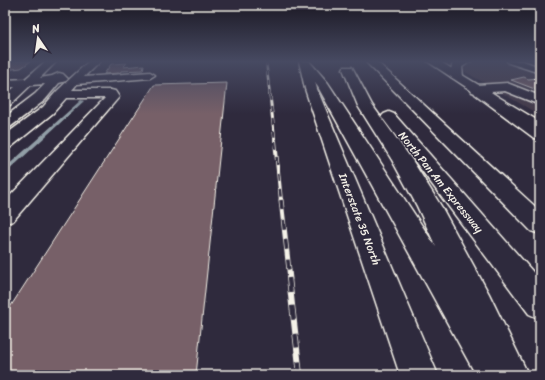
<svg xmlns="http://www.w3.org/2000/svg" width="545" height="380" font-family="Sriracha,sans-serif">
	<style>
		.built { fill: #453a4a }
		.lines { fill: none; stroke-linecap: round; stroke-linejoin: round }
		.stream { fill: #929fa7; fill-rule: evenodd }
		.building { fill: #776067; stroke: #f4f1e8 }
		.minor-casing { stroke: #f4f1e8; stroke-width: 3 }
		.major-casing { stroke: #f4f1e8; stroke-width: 3 }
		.highway-casing { stroke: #f4f1e8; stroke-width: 3 }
		.minor { fill: #2f2a3d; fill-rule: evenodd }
		.major { fill: #2f2a3d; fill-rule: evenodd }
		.highway { fill: #2f2a3d; fill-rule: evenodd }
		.rail-far4-casing { stroke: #f4f1e8; stroke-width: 2.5 }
		.rail-far3-casing { stroke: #f4f1e8; stroke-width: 3 }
		.rail-far2-casing { stroke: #f4f1e8; stroke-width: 4 }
		.rail-far1-casing { stroke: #f4f1e8; stroke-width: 5 }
		.rail-casing { stroke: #f4f1e8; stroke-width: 6 }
		.rail-far4 { stroke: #2f2a3d; stroke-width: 1.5; stroke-dasharray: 5; stroke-linecap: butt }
		.rail-far3 { stroke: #2f2a3d; stroke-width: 2; stroke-dasharray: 6; stroke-linecap: butt }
		.rail-far2 { stroke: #2f2a3d; stroke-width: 2.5; stroke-dasharray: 8; stroke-linecap: butt }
		.rail-far1 { stroke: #2f2a3d; stroke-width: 3.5; stroke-dasharray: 10; stroke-linecap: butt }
		.rail { stroke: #2f2a3d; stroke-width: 4.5; stroke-dasharray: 14; stroke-linecap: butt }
		.labels { text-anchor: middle; stroke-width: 3; stroke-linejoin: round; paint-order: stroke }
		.street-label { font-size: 11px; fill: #f4f1e8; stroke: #2f2a3d }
	</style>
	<rect width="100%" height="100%" fill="#2f2a3d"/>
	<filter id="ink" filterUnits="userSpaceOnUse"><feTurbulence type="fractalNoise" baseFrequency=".025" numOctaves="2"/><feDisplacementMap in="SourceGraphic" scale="8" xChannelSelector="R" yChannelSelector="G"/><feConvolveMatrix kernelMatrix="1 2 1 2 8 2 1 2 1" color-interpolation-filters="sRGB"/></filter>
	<g filter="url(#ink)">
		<path class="built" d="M 447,61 L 540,61 L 540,115 L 455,66 Z"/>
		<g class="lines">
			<path class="stream" d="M 81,100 L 84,101 L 7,172 L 5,173 L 5,168 Z"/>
		</g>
		<g class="building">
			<path d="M 5,61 L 31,61 L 21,68 L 5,70 Z"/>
			<path d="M 127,63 L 123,67 L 144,65 L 143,70 L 121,71 L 120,73 L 104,74 L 111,64 Z"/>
			<path d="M 524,77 L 528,79 L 540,78 L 540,91 L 511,80 Z"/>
			<path d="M 227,83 L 196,375 L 5,375 L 5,315 L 154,85 Z"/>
		</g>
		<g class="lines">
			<defs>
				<g id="minor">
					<path d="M 46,61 L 57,61 L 40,78 L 52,76 L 59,73 L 63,74 L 68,79 L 66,81 L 59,83 L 45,100 L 10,127 L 5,129 L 5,117 L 35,94 L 45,84 L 31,85 L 10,105 L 5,106 L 5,95 L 15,87 L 5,88 L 5,80 L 25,79 Z"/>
					<path d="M 89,61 L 100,61 L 84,77 L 150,72 L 155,75 L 150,78 L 77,84 L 72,90 L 111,90 L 115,91 L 119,97 L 13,221 L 5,223 L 5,201 L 105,98 L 66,98 L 53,113 L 11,147 L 5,148 L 5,135 L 43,107 L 57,91 Z"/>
					<path d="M 457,61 L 471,61 L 462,67 L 463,77 L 457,80 L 451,77 L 451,69 L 453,63 Z"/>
					<path d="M 507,61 L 523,61 L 540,67 L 540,73 L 509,63 Z"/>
					<path d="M 507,83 L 540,96 L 540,105 L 505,91 L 476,93 L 472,92 L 470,89 L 472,86 L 476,85 Z"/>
				</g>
				<g id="major">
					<path d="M 299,61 L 309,61 L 317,89 L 438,375 L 400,375 L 305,89 Z"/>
					<path d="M 427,61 L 439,61 L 540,122 L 540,134 L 534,132 Z"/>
				</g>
				<g id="highway">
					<path d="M 299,61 L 309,61 L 328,83 L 436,247 L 417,206 L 392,160 L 358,106 L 343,69 L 344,67 L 352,67 L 372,105 L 412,160 L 441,206 L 489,294 L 526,370 L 524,375 L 476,375 L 318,87 Z"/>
					<path d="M 365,61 L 376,61 L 540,211 L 540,234 L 531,231 Z"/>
					<path d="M 480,87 L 485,88 L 540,126 L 540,139 L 534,138 L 475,94 L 474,91 L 475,88 Z"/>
					<path d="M 389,112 L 394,114 L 540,280 L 540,319 L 529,314 L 384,120 L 381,117 L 384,114 Z"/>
				</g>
			</defs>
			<use href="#minor" class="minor-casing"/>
			<use href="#major" class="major-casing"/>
			<use href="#highway" class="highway-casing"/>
			<use href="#minor" class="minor"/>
			<use href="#major" class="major"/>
			<use href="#highway" class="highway"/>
			<defs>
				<path id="rail-far4" d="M 266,61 L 270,96"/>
				<path id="rail-far3" d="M 270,95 L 275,142"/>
				<path id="rail-far2" d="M 275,141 L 281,201"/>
				<path id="rail-far1" d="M 281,200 L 290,279"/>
				<path id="rail" d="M 289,278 L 300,375"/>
			</defs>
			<use href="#rail-far4" class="rail-far4-casing"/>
			<use href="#rail-far3" class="rail-far3-casing"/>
			<use href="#rail-far2" class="rail-far2-casing"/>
			<use href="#rail-far1" class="rail-far1-casing"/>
			<use href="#rail" class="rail-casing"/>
			<use href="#rail-far4" class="rail-far4"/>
			<use href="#rail-far3" class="rail-far3"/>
			<use href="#rail-far2" class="rail-far2"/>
			<use href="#rail-far1" class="rail-far1"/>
			<use href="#rail" class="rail"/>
		</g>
	</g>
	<linearGradient id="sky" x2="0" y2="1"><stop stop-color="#1a1722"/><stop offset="0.54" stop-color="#474a62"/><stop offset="1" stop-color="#474a62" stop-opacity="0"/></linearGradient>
	<rect width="545" height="114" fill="url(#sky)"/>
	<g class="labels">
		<g class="street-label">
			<text transform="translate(441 182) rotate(51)" y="4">North Pan Am Expressway</text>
			<text transform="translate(360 219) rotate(69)" y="4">Interstate 35 North</text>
		</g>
	</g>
	<rect width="545" height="380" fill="none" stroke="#2f2a3d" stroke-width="20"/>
	<rect x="10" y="10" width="525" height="360" fill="none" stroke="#f4f1e8" stroke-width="1.5" filter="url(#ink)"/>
	<g transform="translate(38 38) rotate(347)" stroke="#2f2a3d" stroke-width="3" paint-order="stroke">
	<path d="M0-3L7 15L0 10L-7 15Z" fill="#f4f1e8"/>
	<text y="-6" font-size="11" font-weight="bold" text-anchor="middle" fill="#f4f1e8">N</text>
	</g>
</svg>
